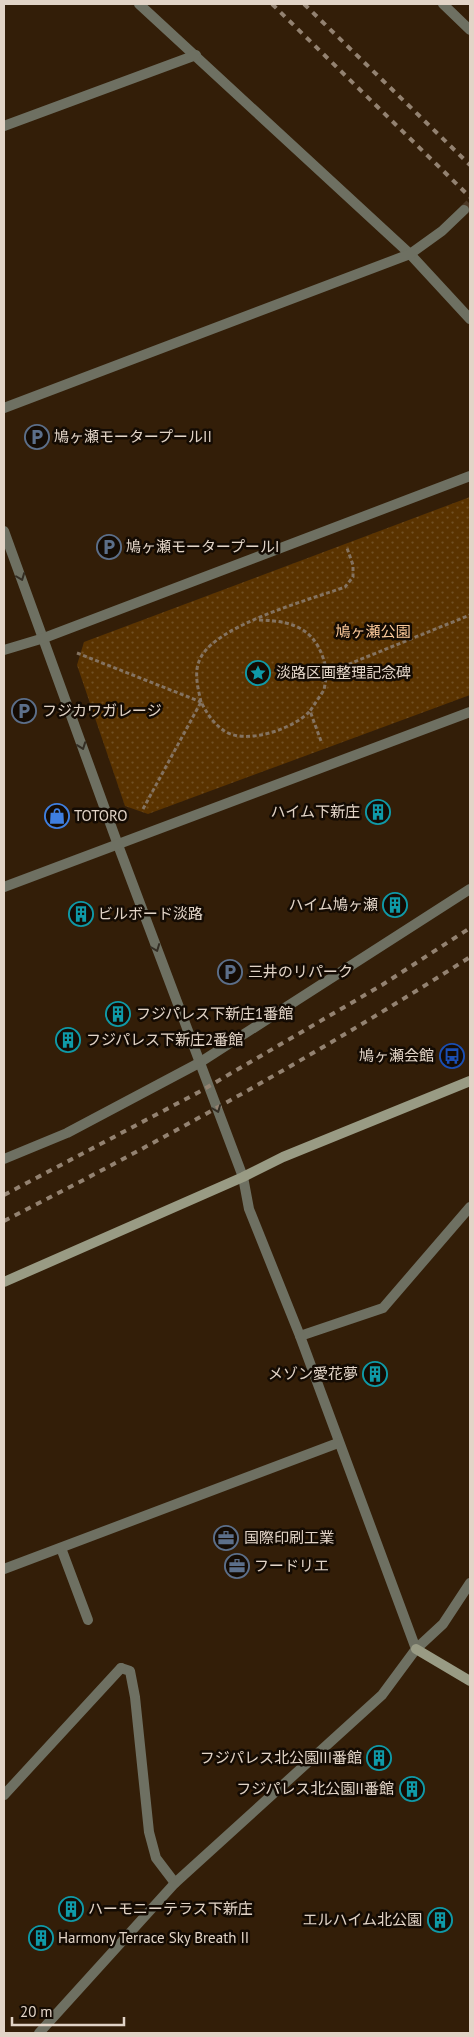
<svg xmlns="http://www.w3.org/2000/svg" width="474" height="2037" font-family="'PT Sans','Noto Sans JP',sans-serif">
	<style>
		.park { fill: url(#park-dots) }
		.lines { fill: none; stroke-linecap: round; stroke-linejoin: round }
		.street-tunnel { stroke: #4d3925; stroke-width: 10; stroke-dasharray: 10 5; stroke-linecap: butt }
		.path { stroke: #847361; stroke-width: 3; stroke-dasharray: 4 2.5; stroke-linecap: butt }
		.lane { stroke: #6e7062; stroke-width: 10 }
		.street { stroke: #6e7062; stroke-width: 10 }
		.secondary { stroke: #999b84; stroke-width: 10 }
		.rail { stroke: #938271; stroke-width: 4; stroke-dasharray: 6 6; stroke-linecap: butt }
		.oneway { stroke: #342e24 }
		.labels { text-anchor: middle; stroke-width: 5; stroke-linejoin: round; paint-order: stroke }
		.poi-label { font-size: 15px; fill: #e2d4c7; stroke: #140b03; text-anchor: start }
		.park-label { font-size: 15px; fill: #fcca9b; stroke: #140b03 }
	</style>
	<defs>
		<pattern id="park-dots" width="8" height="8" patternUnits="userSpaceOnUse" patternTransform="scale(1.25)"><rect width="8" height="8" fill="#5a3300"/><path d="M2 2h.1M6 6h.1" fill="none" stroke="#715024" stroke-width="1.8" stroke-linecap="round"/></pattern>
	</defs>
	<rect width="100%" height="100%" fill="#331e08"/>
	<path class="park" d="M 470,497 L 470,695 L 148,814 L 125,806 L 77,665 L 84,642 Z"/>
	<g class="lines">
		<path class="street-tunnel" d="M 464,210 L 470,204"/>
		<g class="path">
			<path d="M 259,620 C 298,621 319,631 327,673"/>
			<path d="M 77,653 L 201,702"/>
			<path d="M 201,702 C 198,688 193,671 201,657 C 219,624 309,600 345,587 L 353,577 L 353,565 L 347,548"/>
			<path d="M 321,741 L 310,711 L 324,690 L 327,673 L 470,615"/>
			<path d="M 143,809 L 201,702 C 207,713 212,722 223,730 C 244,746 294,729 310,711"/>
		</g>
		<g class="lane">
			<path d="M 300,1336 L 383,1308 L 470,1207"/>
			<path d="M 121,1668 L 130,1671 L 135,1697 L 149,1832 L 156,1858 L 175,1883"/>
		</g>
		<g class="street">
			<path d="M 139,4 L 410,254 L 470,319"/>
			<path d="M 443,4 L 470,30"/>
			<path d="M 4,126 L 196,55"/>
			<path d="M 4,408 L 410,254 L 442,231 L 464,210"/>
			<path d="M 4,531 L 118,845 L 243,1177 L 249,1209 L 300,1336 L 416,1649"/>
			<path d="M 4,650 L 44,638 L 470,476"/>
			<path d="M 4,887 L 470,712"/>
			<path d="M 4,1159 L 67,1133 L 199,1063 L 470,889"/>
			<path d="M 61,1548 L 88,1620"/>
			<path d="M 4,1569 L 338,1443"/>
			<path d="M 4,1795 L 121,1668"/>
			<path d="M 39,2033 L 175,1883 L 382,1695 L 416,1649 L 443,1624 L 470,1583"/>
		</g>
		<g class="secondary">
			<path d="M 4,1282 L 243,1177 L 283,1157 L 470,1081"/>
			<path d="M 416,1649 L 470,1681"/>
		</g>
		<g class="rail">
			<path d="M 272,4 L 470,197"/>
			<path d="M 304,4 L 470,165"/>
			<path d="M 4,1195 L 199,1092 L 382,985 L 470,928"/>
			<path d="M 4,1221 C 163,1140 320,1053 470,957"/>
		</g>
	</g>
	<defs><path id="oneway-chevron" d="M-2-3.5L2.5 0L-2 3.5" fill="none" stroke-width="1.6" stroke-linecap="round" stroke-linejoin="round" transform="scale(1.25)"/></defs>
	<g class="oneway">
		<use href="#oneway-chevron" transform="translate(21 577) rotate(69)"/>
		<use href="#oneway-chevron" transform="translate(82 746) rotate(70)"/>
		<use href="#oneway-chevron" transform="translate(156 948) rotate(69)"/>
		<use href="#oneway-chevron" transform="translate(217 1109) rotate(69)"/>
	</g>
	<defs>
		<symbol id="parking-ring" viewBox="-11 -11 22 22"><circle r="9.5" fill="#140b03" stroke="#5c6f8a" stroke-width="1.5"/><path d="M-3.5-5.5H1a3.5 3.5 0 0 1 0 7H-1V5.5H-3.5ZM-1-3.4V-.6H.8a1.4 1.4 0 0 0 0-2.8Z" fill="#5c6f8a"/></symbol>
		<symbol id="sight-ring" viewBox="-11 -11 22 22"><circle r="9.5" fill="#140b03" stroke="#0f9aa8" stroke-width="1.5"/><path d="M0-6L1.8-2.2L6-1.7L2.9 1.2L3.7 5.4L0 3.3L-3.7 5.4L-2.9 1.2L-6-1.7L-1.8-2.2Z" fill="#0f9aa8"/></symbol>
		<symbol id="building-ring" viewBox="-11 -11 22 22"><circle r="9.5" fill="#140b03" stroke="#0f9aa8" stroke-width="1.5"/><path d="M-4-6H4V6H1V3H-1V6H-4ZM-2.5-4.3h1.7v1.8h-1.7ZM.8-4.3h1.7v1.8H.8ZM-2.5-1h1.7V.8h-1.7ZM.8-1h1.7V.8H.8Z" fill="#0f9aa8"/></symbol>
		<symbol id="shop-ring" viewBox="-11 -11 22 22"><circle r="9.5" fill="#140b03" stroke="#3f7fe0" stroke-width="1.5"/><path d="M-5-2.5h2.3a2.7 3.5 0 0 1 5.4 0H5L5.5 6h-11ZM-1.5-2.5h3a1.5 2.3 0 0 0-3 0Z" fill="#3f7fe0"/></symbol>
		<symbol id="bus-ring" viewBox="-11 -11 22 22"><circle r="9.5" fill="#140b03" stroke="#1a4fb4" stroke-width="1.5"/><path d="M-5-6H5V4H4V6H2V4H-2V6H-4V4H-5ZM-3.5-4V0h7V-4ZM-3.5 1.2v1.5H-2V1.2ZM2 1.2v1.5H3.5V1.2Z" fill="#1a4fb4"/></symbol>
		<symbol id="office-ring" viewBox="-11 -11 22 22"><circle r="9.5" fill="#140b03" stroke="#5c6f8a" stroke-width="1.5"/><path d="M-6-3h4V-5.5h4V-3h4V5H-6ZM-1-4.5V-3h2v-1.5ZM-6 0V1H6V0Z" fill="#5c6f8a"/></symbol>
	</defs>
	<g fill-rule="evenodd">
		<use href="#parking-ring" x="23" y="423" width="28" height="28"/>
		<use href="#parking-ring" x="95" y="533" width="28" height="28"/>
		<use href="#sight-ring" x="244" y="659" width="28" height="28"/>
		<use href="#parking-ring" x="10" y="697" width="28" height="28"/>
		<use href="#building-ring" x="364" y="798" width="28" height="28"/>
		<use href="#shop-ring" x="43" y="802" width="28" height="28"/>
		<use href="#building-ring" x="381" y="891" width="28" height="28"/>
		<use href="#building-ring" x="67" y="900" width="28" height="28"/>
		<use href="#parking-ring" x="216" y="958" width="28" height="28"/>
		<use href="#building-ring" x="104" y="1000" width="28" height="28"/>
		<use href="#building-ring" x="54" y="1026" width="28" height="28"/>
		<use href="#bus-ring" x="438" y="1042" width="28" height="28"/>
		<use href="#building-ring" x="361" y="1360" width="28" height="28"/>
		<use href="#office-ring" x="212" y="1524" width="28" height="28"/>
		<use href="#office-ring" x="223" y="1552" width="28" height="28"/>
		<use href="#building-ring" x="365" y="1744" width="28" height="28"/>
		<use href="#building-ring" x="398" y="1775" width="28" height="28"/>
		<use href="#building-ring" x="57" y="1895" width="28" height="28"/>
		<use href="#building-ring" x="426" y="1906" width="28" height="28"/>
		<use href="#building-ring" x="27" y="1924" width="28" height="28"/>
	</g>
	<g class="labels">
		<g class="poi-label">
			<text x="54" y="442">鳩ヶ瀬モータープールII</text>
			<text x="126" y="552">鳩ヶ瀬モータープールI</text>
			<text x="276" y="678">淡路区画整理記念碑</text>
			<text x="42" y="716">フジカワガレージ</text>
			<text x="360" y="817" text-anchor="end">ハイム下新庄</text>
			<text x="74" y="821">TOTORO</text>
			<text x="378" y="910" text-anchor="end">ハイム鳩ヶ瀬</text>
			<text x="98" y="919">ビルボード淡路</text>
			<text x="248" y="977">三井のリパーク</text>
			<text x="136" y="1019">フジパレス下新庄1番館</text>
			<text x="86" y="1045">フジパレス下新庄2番館</text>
			<text x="434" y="1061" text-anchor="end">鳩ヶ瀬会館</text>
			<text x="358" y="1379" text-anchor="end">メゾン愛花夢</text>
			<text x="244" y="1543">国際印刷工業</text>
			<text x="254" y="1571">フードリエ</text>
			<text x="362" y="1763" text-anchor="end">フジパレス北公園III番館</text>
			<text x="394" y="1794" text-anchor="end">フジパレス北公園II番館</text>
			<text x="88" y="1914">ハーモニーテラス下新庄</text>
			<text x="422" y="1925" text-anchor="end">エルハイム北公園</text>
			<text x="58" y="1943">Harmony Terrace Sky Breath II</text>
		</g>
		<g class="park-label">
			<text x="373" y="637">鳩ヶ瀬公園</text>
		</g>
	</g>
	<rect width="474" height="2037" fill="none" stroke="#e2d4c7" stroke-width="10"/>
	<path d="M12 2017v8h112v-8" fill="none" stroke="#e2d4c7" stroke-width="2.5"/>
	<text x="20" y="2017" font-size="15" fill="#e2d4c7" stroke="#140b03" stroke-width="4" paint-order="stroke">20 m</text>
</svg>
